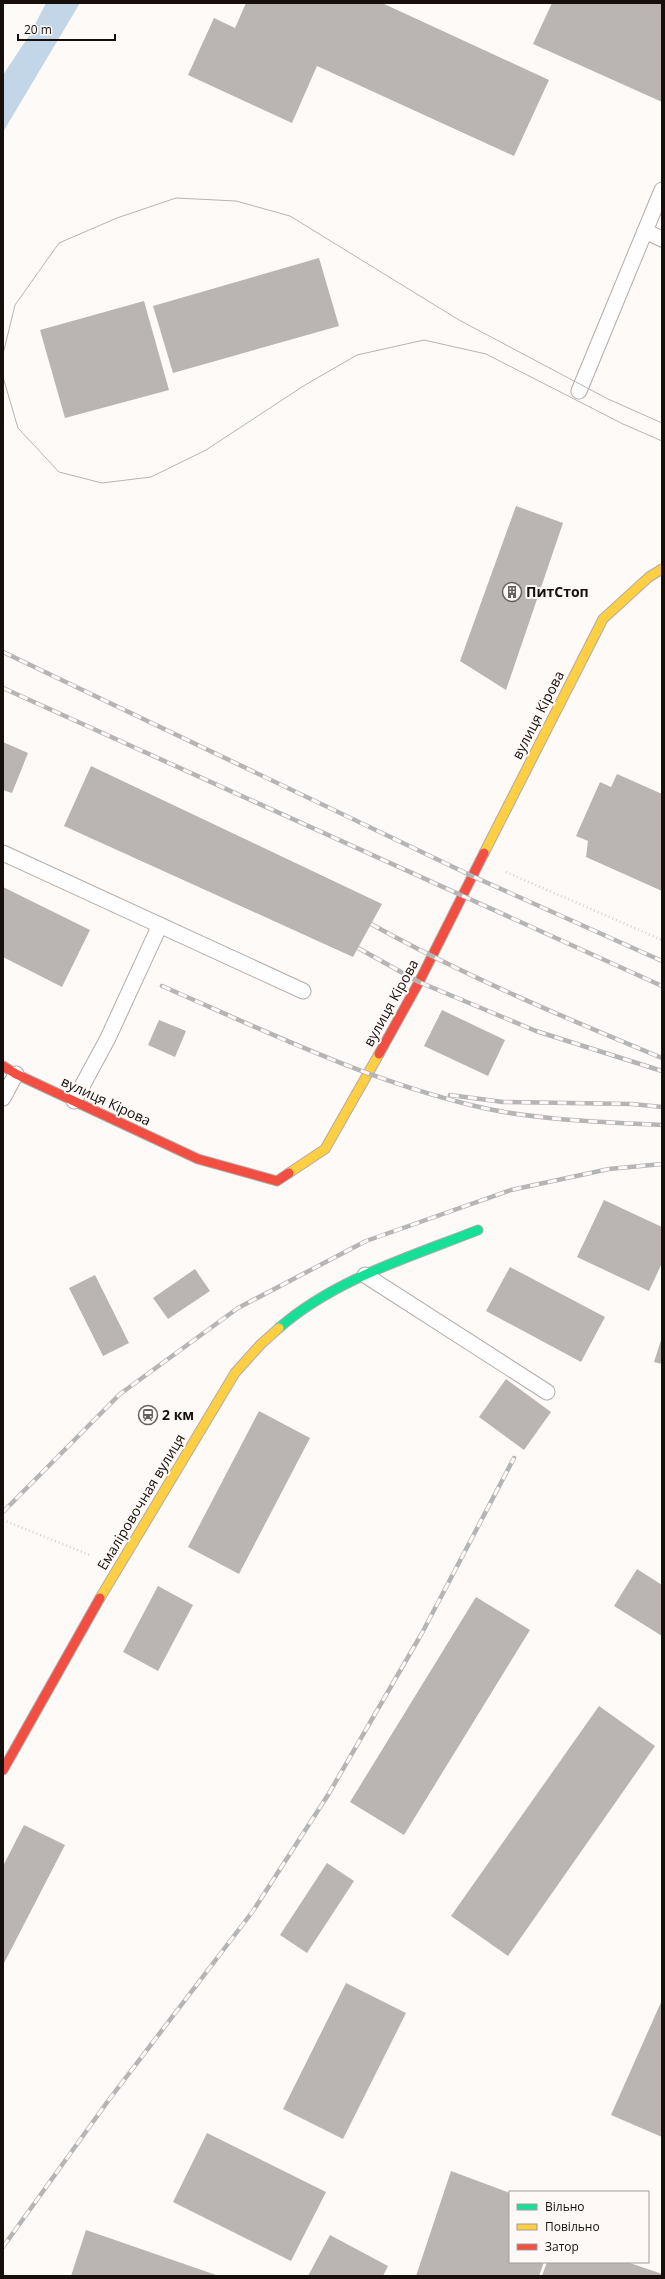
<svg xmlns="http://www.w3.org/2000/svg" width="665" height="2279" font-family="'Open Sans',sans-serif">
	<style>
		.water { fill: #c3d6e8 }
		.building { fill: #bab5b2 }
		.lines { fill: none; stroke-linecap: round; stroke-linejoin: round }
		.lane-casing { stroke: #b1aca9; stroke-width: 17 }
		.fast-casing { stroke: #b1aca9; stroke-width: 11 }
		.slow-casing { stroke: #b1aca9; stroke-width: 11 }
		.jam-casing { stroke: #b1aca9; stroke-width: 11 }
		.path { stroke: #d3d2d1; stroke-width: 2.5; stroke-dasharray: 1 3; stroke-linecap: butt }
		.lane { stroke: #fffefe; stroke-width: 15 }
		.fast { stroke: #16e098; stroke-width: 9 }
		.slow { stroke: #ffcf43; stroke-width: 9 }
		.jam { stroke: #f24e42; stroke-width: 9 }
		.tram { stroke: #b6b5b5; stroke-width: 1 }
		.rail-casing { stroke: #b6b5b5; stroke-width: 4.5 }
		.rail { stroke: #fef9f7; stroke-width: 3; stroke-dasharray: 9; stroke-linecap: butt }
		.labels { text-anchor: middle; stroke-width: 4; stroke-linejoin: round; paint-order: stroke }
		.poi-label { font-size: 14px; font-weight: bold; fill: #170f0b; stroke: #fef9f7; text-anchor: start }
		.street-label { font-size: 14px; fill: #170f0b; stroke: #fef9f7 }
	</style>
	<rect width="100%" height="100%" fill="#fdfaf8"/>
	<path class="water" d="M 46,3 L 80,3 L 3,132 L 3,75 L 30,34 Z"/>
	<g class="building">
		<path d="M 246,3 L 382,3 L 549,80 L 514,156 L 317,66 L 292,123 L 188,75 L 214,18 L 235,28 Z"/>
		<path d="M 552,3 L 662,3 L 662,102 L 533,44 Z"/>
		<path d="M 319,258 L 339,326 L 173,373 L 153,306 Z"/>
		<path d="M 144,301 L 169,390 L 65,418 L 40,330 Z"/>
		<path d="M 516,506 L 563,523 L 506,690 L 460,661 Z"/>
		<path d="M 3,742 L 28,753 L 12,793 L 3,790 Z"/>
		<path d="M 91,766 L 382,904 L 353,957 L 64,826 Z"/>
		<path d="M 617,774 L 662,794 L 662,891 L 586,857 L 588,841 L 576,836 L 600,782 L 611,787 Z"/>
		<path d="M 3,887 L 90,930 L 62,987 L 3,957 Z"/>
		<path d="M 442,1010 L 505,1040 L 488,1076 L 424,1046 Z"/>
		<path d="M 159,1020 L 186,1031 L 175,1057 L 148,1045 Z"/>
		<path d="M 604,1200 L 662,1227 L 662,1263 L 649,1291 L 577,1257 Z"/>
		<path d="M 510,1267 L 605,1317 L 581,1362 L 486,1311 Z"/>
		<path d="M 195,1269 L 210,1291 L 168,1319 L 153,1298 Z"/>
		<path d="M 95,1275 L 129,1343 L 103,1356 L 69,1288 Z"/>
		<path d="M 662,1337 L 662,1364 L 654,1362 Z"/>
		<path d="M 506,1379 L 551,1412 L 524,1450 L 479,1417 Z"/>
		<path d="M 259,1411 L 310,1438 L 239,1574 L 188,1547 Z"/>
		<path d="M 637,1569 L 662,1585 L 662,1636 L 614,1606 Z"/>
		<path d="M 158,1586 L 193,1605 L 158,1671 L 123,1652 Z"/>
		<path d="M 476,1597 L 530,1630 L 404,1835 L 350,1802 Z"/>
		<path d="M 599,1706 L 655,1746 L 508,1956 L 451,1916 Z"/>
		<path d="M 24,1825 L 65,1845 L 3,1965 L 3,1866 Z"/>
		<path d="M 327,1863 L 354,1881 L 307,1953 L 280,1935 Z"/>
		<path d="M 346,1983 L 406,2013 L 343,2139 L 283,2109 Z"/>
		<path d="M 662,2000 L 662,2137 L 611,2115 Z"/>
		<path d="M 207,2133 L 326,2192 L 291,2261 L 173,2202 Z"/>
		<path d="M 451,2171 L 510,2193 L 510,2262 L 544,2262 L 539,2276 L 416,2276 Z"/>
		<path d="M 86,2230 L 219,2276 L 71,2276 Z"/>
		<path d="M 330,2235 L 388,2266 L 383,2276 L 308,2276 Z"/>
		<path d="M 547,2262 L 627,2262 L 662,2274 L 662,2276 L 542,2276 Z"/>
	</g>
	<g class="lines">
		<defs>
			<g id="lane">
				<path d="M 645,231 L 662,239"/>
				<path d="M 579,391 L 662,190"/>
				<path d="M 3,853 L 303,991"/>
				<path d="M 3,1098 L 16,1074"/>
				<path d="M 74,1101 L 108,1038 L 160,925"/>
				<path d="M 365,1275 L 547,1392"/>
			</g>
			<path id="fast" d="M 279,1328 C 335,1279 410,1257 478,1230"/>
			<g id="slow">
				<path d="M 484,853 L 603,619 L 649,577 L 662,569"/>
				<path d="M 289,1173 L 325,1149 L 379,1054"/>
				<path d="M 100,1598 L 235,1373 L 261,1344 L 279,1328"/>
			</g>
			<g id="jam">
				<path d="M 379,1054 L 419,982 L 484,853"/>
				<path d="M 3,1066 L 16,1074 L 198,1159 L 277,1181 L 289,1173"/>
				<path d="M 3,1770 L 100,1598"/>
			</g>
		</defs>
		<use href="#lane" class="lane-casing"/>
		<use href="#fast" class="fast-casing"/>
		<use href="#slow" class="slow-casing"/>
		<use href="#jam" class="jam-casing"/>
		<g class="path">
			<path d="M 506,872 L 662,940"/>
			<path d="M 3,1520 L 92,1556"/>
		</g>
		<use href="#lane" class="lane"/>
		<use href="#fast" class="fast"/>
		<use href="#slow" class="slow"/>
		<use href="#jam" class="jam"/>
		<g class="tram">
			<path d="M 3,354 L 15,305 L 59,243 L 117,218 L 176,198 L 236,201 L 290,216 L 459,320 L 608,399 L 662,423"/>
			<path d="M 3,377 L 18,428 L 59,472 L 102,483 L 151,477 L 206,450 L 305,385 L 357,355 L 424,340 L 486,354 L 623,424 L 662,441"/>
		</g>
		<defs>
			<g id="rail">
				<path d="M 3,652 L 472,876 L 662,961"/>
				<path d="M 3,688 L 662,986"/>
				<path d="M 371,924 C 465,976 563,1017 662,1058"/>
				<path d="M 358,948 L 419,982 L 536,1031 L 662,1071"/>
				<path d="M 162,986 C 265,1031 366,1080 475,1106 C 532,1120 603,1122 662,1125"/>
				<path d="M 450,1095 L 503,1102 L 632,1104 L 662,1107"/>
				<path d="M 3,1512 L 120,1394 L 238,1308 L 366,1241 L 511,1190 L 609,1169 L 662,1164"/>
				<path d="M 3,2247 L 108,2101 L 253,1911 L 328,1795 L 422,1633 L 514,1458"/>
			</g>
		</defs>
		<use href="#rail" class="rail-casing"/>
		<use href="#rail" class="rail"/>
	</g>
	<defs>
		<symbol id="building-ring" viewBox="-11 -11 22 22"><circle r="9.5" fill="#fef9f7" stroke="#68615e" stroke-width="1.5"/><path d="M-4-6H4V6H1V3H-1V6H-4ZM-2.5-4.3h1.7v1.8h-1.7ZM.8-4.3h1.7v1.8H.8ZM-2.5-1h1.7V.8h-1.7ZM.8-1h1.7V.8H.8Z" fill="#68615e"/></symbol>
		<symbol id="station-ring" viewBox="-11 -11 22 22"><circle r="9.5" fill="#fef9f7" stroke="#68615e" stroke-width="1.5"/><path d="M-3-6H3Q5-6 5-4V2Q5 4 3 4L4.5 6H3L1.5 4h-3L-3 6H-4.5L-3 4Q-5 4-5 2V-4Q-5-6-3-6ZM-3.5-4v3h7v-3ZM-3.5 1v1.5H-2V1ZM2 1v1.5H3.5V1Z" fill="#68615e"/></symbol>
	</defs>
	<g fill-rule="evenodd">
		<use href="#building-ring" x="501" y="581" width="22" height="22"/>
		<use href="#station-ring" x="137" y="1404" width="22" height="22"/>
	</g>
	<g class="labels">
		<g class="poi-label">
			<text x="526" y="597">ПитСтоп</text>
			<text x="162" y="1420">2 км</text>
		</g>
		<g class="street-label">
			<text transform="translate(538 715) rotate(-63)" y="5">вулиця Кірова</text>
			<text transform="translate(391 1003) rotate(-61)" y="5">вулиця Кірова</text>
			<text transform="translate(106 1101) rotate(25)" y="5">вулиця Кірова</text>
			<text transform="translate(141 1502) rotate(-59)" y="5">Емаліровочная вулиця</text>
		</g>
	</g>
	<rect width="665" height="2279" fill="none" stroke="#170f0b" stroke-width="8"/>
	<rect x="509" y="2191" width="140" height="72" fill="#fef9f7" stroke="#a29b99"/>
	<rect x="517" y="2204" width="20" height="6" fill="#16e098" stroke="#a29b99"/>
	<text x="545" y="2211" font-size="12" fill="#170f0b">Вільно</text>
	<rect x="517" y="2224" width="20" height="6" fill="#ffcf43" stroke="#a29b99"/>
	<text x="545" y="2231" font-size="12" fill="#170f0b">Повільно</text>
	<rect x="517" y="2244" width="20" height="6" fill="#f24e42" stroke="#a29b99"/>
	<text x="545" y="2251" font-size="12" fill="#170f0b">Затор</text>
	<path d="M18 34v6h97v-6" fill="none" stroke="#170f0b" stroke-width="2"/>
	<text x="24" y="34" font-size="12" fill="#170f0b" stroke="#fef9f7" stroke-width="3" paint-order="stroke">20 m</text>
</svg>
